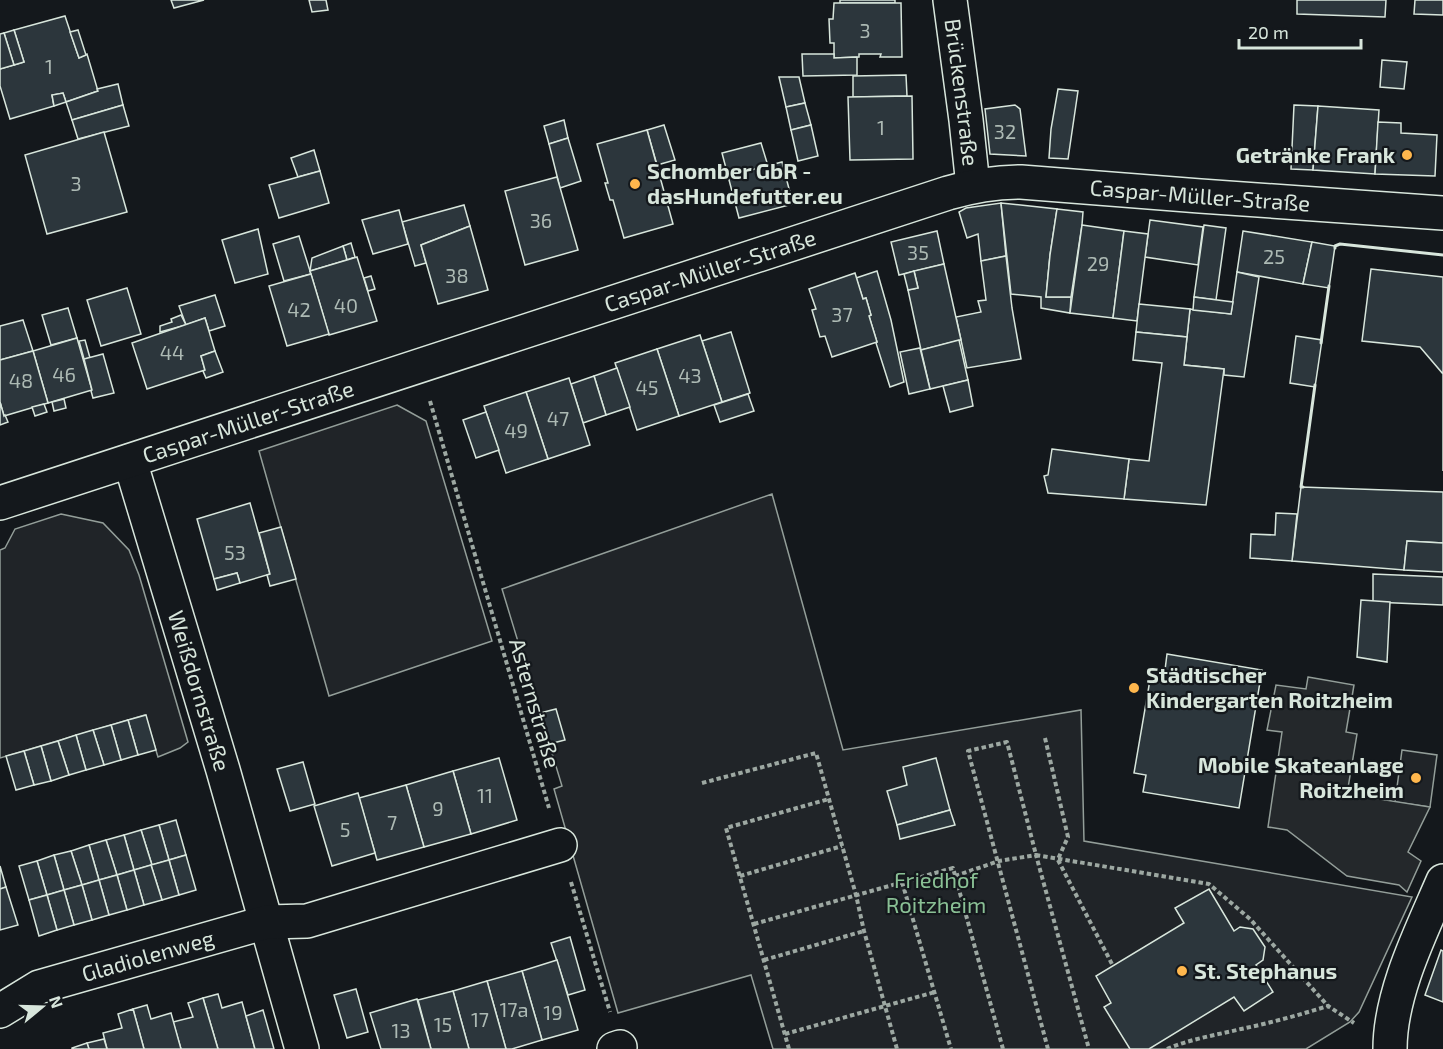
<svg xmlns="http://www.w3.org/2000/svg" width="1443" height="1049" font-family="'Exo 2',sans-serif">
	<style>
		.green { fill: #202428; stroke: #939e99; stroke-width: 1.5 }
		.parking { fill: #24282b; stroke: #939e99; stroke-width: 1.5 }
		.building { fill: #2c363c; stroke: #d8e6dc; stroke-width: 1.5 }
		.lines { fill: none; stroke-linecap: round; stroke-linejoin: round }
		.minor-casing { stroke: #d8e6dc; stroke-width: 36 }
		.path { stroke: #9da8a2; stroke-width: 4; stroke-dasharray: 4.5 3; stroke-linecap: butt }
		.minor { stroke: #14181c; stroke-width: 33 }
		.wall { stroke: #d8e6dc; stroke-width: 3 }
		.poi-dot { fill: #ffb74d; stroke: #14181c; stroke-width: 2 }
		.labels { text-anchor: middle; stroke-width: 4.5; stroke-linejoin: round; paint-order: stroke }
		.number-label { font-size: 20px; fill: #adbab4 }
		.street-label { font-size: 22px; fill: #d8e6dc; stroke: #14181c }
		.poi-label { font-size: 22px; font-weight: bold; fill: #d8e6dc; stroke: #14181c; text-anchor: start }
		.park-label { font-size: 22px; fill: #8ac095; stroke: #14181c }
	</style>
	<rect width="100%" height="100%" fill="#14181c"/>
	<g class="green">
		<path d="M 397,405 L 426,421 L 492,641 L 329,696 L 259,451 Z"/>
		<path d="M 772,494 L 843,750 L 1081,710 L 1084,841 L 1412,897 L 1359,1012 L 1350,1022 L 1306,1049 L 773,1049 L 751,975 L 618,1013 L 554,789 L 562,786 L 502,589 Z"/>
		<path d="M 61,514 L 103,523 L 129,550 L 139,575 L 188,742 L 180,748 L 158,757 L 145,715 L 0,758 L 0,550 L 5,548 L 15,529 Z"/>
		<path d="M 1402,750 L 1437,755 L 1430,807 L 1395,802 Z"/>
	</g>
	<path class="parking" d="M 1308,677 L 1354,685 L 1346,732 L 1357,734 L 1347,794 L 1430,807 L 1408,852 L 1421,861 L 1407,892 L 1399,885 L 1347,876 L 1287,830 L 1268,827 L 1282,732 L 1267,730 L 1276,685 L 1306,689 Z"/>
	<g class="building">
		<path d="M 171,0 L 204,0 L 174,8 Z"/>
		<path d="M 309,0 L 326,0 L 328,10 L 312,12 Z"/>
		<rect x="840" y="0" width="55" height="3"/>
		<path d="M 1297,0 L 1386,0 L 1385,17 L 1297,14 Z"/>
		<path d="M 1415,0 L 1443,0 L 1443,15 L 1414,14 Z"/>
		<path d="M 834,3 L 901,3 L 902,57 L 880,57 L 881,54 L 859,54 L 859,57 L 834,58 L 834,43 L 830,43 L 829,19 L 833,19 Z"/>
		<path d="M 65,16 L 79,58 L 87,54 L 98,91 L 66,102 L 63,93 L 52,95 L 54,106 L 10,119 L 0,86 L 0,69 L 24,62 L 14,30 Z"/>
		<path d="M 14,30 L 24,62 L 14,65 L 4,33 Z"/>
		<path d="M 78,30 L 86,55 L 79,58 L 70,32 Z"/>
		<path d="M 4,33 L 14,65 L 0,69 L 0,34 Z"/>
		<path d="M 802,54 L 834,54 L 834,58 L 857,57 L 857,75 L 803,76 Z"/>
		<path d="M 1382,60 L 1407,62 L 1404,89 L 1380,87 Z"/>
		<path d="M 906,75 L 907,96 L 853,97 L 853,76 Z"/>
		<path d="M 779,77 L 799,77 L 805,103 L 786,107 Z"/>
		<path d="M 118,84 L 123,105 L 72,120 L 66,102 L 98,91 L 97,89 Z"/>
		<path d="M 1058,89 L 1078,91 L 1068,159 L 1049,158 L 1051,129 Z"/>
		<path d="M 63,93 L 66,102 L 54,106 L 52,95 Z"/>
		<path d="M 912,96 L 913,159 L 850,160 L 848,97 Z"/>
		<path d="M 805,103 L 811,125 L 791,130 L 786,107 Z"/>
		<path d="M 123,105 L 129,126 L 78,139 L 72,120 Z"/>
		<path d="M 1015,105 L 1020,109 L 1026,156 L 990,154 L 985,109 Z"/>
		<path d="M 1294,105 L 1318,106 L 1313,170 L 1291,169 Z"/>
		<path d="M 1318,106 L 1379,110 L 1375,174 L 1313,170 Z"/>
		<path d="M 564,120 L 568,138 L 549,144 L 544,126 Z"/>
		<path d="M 1378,122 L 1401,123 L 1401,133 L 1437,135 L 1435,176 L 1375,174 Z"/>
		<path d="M 664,125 L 675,160 L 657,165 L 647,130 Z"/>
		<path d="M 811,125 L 818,156 L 798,161 L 791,130 Z"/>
		<path d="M 647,130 L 673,224 L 624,238 L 613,200 L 610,200 L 605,183 L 608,183 L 597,144 Z"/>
		<path d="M 104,132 L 127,212 L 47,234 L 25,155 Z"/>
		<path d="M 568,138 L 581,181 L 560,188 L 549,144 Z"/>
		<path d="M 761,143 L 768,166 L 728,176 L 722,153 Z"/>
		<path d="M 314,150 L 320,171 L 298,177 L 291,158 Z"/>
		<path d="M 782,162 L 793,204 L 739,218 L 728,176 Z"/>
		<path d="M 320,171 L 329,203 L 279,218 L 269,185 Z"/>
		<path d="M 557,177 L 578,250 L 525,265 L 505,191 Z"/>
		<path d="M 1001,203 L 1006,256 L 981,261 L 978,234 L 967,238 L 959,212 L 966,208 Z"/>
		<path d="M 1001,203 L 1057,209 L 1050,255 L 1046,297 L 1071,297 L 1070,313 L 1041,308 L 1041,297 L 1011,294 Z"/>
		<path d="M 464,205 L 470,226 L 421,245 L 426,263 L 415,266 L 402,222 Z"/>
		<path d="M 1057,209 L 1083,212 L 1082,225 L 1071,297 L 1046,297 L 1050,255 Z"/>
		<path d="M 399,210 L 408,244 L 373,254 L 362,220 Z"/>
		<path d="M 1150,220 L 1203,227 L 1198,265 L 1145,257 Z"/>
		<path d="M 1082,225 L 1124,231 L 1113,318 L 1070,313 Z"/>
		<path d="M 1204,225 L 1226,228 L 1216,300 L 1194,297 Z"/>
		<path d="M 470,226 L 488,290 L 438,304 L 421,245 Z"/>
		<path d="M 258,229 L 268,274 L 235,283 L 222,240 Z"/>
		<path d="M 937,231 L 944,264 L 899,275 L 891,242 Z"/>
		<path d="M 1124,231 L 1148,234 L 1137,321 L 1113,318 Z"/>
		<path d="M 1243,231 L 1312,242 L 1303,284 L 1237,272 Z"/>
		<path d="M 299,236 L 311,274 L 284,281 L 273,244 Z"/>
		<path d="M 1312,242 L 1335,246 L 1329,288 L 1303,284 Z"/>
		<path d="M 351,243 L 355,257 L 347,260 L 343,246 Z"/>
		<path d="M 343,246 L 347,260 L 310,271 L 312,258 Z"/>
		<path d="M 1006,256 L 1012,308 L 1021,359 L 967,368 L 956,317 L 981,312 L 978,301 L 986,300 L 981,261 Z"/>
		<path d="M 357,257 L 377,321 L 329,335 L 310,271 Z"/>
		<path d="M 944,264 L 961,340 L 921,350 L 908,290 L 918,288 L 914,271 Z"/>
		<path d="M 1371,269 L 1443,277 L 1443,471 L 1443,374 L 1420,347 L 1362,341 Z"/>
		<path d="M 877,271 L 891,320 L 904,382 L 890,387 L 876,343 L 877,342 L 869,316 L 871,315 L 866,298 L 863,299 L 856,278 Z"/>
		<path d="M 914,271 L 918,288 L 908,290 L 904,274 Z"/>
		<path d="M 1237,272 L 1259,277 L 1244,377 L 1224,375 L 1224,369 L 1184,365 L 1190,309 L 1231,314 Z"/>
		<path d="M 855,273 L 863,299 L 866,298 L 871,315 L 869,316 L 877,342 L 832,357 L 825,336 L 820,337 L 812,310 L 816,309 L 809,289 Z"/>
		<path d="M 311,274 L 329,334 L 287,346 L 269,286 Z"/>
		<path d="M 371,276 L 375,289 L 368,291 L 364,278 Z"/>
		<path d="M 127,288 L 141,334 L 101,346 L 87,300 Z"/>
		<path d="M 215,295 L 225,326 L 209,331 L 205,318 L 186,325 L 179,306 Z"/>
		<path d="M 1194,297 L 1233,302 L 1231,314 L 1193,310 Z"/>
		<path d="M 1139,304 L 1190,309 L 1187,337 L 1136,332 Z"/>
		<path d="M 68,308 L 77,338 L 51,345 L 42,315 Z"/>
		<path d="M 181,315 L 186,325 L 160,332 L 160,326 L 172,322 L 171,319 Z"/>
		<path d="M 205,318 L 215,351 L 201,356 L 205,370 L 147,389 L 132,343 Z"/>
		<path d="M 23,320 L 33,351 L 0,360 L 0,326 Z"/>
		<path d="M 731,332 L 750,393 L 722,402 L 702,341 Z"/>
		<path d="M 1136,332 L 1187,337 L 1184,365 L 1224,369 L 1206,505 L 1124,499 L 1129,459 L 1149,461 L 1162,363 L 1133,360 Z"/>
		<path d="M 700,335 L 722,402 L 679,416 L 657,349 Z"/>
		<path d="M 1296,336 L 1322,340 L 1315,387 L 1290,383 Z"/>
		<path d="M 77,338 L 92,390 L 48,403 L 33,351 Z"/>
		<path d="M 85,340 L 90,358 L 84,359 L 79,341 Z"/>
		<path d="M 959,340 L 968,380 L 930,389 L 921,350 Z"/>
		<path d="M 920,348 L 930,389 L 909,394 L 900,352 Z"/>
		<path d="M 657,349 L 679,416 L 637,430 L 615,363 Z"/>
		<path d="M 33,351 L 48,403 L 4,416 L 0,402 L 0,360 Z"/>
		<path d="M 215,351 L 223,372 L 206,378 L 203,371 L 205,370 L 201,356 Z"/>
		<path d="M 103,354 L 114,393 L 93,398 L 91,391 L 92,390 L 84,359 Z"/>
		<path d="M 617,368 L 630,407 L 606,415 L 594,376 Z"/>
		<path d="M 594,376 L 606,415 L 583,423 L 571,384 Z"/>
		<path d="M 569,378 L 590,445 L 548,459 L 526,392 Z"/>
		<path d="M 968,380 L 973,406 L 950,412 L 943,386 Z"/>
		<path d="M 526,392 L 548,459 L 506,473 L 484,406 Z"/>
		<path d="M 748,394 L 754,411 L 720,422 L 714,405 Z"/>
		<path d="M 64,399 L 66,408 L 54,411 L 52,402 Z"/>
		<path d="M 0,402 L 4,416 L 5,415 L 8,422 L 0,425 Z"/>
		<path d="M 44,404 L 47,412 L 35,416 L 32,407 Z"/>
		<path d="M 486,412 L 499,450 L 476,458 L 463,420 Z"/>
		<path d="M 1052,449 L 1129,459 L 1124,499 L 1048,493 L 1044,476 L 1048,475 Z"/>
		<path d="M 1301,487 L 1443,492 L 1443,543 L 1407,541 L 1404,570 L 1292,561 Z"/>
		<path d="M 250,503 L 270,574 L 240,583 L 237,573 L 214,579 L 197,519 Z"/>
		<path d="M 1276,513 L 1297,514 L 1292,561 L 1250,558 L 1251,534 L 1275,535 Z"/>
		<path d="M 281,527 L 296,579 L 270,586 L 267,575 L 270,574 L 259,533 Z"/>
		<path d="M 1407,541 L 1443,543 L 1443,572 L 1404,570 Z"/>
		<path d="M 237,573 L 240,583 L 217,590 L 214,579 Z"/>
		<path d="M 1373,574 L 1443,577 L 1443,605 L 1373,602 Z"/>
		<path d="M 1361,600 L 1390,602 L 1387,662 L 1357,657 Z"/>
		<path d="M 1167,654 L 1262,670 L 1239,808 L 1143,792 L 1146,775 L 1134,773 L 1152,668 L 1165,670 Z"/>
		<path d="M 556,709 L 565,740 L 549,744 L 540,713 Z"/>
		<path d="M 146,715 L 156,750 L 138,755 L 128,720 Z"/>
		<path d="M 128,720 L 138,755 L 121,760 L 111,725 Z"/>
		<path d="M 111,725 L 121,760 L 104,765 L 93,730 Z"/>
		<path d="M 93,730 L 104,765 L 86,770 L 76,735 Z"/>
		<path d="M 76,735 L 86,770 L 69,775 L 58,741 Z"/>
		<path d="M 58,741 L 69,775 L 51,781 L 41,746 Z"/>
		<path d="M 41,746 L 51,781 L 34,785 L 24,751 Z"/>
		<path d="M 24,751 L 34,785 L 16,790 L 6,756 Z"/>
		<path d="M 499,758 L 517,820 L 471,834 L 453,771 Z"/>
		<path d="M 936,758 L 950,810 L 897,825 L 887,791 L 907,785 L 903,767 Z"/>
		<path d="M 303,762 L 315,804 L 290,811 L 277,769 Z"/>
		<path d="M 453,771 L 471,834 L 424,847 L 406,785 Z"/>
		<path d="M 406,785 L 424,847 L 377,860 L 359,798 Z"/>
		<path d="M 358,793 L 375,853 L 332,866 L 314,806 Z"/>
		<path d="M 950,810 L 955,825 L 900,839 L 897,825 Z"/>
		<path d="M 176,820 L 186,855 L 169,860 L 159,825 Z"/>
		<path d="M 159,825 L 169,860 L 152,865 L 141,830 Z"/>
		<path d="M 141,830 L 152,865 L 134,870 L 124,835 Z"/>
		<path d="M 124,835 L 134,870 L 117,875 L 106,840 Z"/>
		<path d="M 106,840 L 117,875 L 99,880 L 89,845 Z"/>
		<path d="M 89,845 L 99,880 L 82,885 L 71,851 Z"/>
		<path d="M 71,851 L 82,885 L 64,890 L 54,855 Z"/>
		<path d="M 54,855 L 64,890 L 47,895 L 37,861 Z"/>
		<path d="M 186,855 L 196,890 L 179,895 L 169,860 Z"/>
		<path d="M 169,860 L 179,895 L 162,900 L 151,865 Z"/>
		<path d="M 37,861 L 47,895 L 29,900 L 19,866 Z"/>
		<path d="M 151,865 L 162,900 L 144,905 L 134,870 Z"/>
		<path d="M 0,866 L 6,887 L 0,889 Z"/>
		<path d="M 134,870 L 144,905 L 127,910 L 117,875 Z"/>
		<path d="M 117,875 L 127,910 L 109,915 L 99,880 Z"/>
		<path d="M 99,880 L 109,915 L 92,920 L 82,885 Z"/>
		<path d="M 82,885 L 92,920 L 74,925 L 64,890 Z"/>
		<path d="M 6,887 L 18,925 L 0,930 L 0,889 Z"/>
		<path d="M 1209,889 L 1234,931 L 1240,927 L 1253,929 L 1265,947 L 1263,960 L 1256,965 L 1273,992 L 1244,1011 L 1234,997 L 1149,1049 L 1130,1049 L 1104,1007 L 1111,1003 L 1096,976 L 1184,923 L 1175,908 Z"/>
		<path d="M 64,890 L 74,925 L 57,930 L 47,895 Z"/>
		<path d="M 47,895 L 57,930 L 39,936 L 29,900 Z"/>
		<path d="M 570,937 L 585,990 L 568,995 L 551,943 Z"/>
		<path d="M 1441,950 L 1443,951 L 1443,1002 L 1425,995 Z"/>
		<path d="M 557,960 L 578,1030 L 542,1040 L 522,971 Z"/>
		<path d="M 522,971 L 542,1040 L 512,1049 L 506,1049 L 487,981 Z"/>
		<path d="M 487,981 L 506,1049 L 469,1049 L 453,991 Z"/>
		<path d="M 356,989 L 368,1032 L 347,1038 L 334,995 Z"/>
		<path d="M 453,991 L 469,1049 L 431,1049 L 418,1000 Z"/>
		<path d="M 218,994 L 222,1008 L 242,1002 L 255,1049 L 218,1049 L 203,998 Z"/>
		<path d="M 203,998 L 218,1049 L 181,1049 L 173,1022 L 193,1017 L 188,1003 Z"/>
		<path d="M 417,999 L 431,1049 L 381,1049 L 370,1013 Z"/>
		<path d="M 147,1005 L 151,1019 L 171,1013 L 181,1049 L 144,1049 L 133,1009 Z"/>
		<path d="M 133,1009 L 144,1049 L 107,1049 L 103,1033 L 122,1028 L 118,1014 Z"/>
		<path d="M 263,1010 L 274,1049 L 255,1049 L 246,1016 Z"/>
		<path d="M 104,1039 L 107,1049 L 89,1049 L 87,1043 Z"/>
		<path d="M 87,1043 L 89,1049 L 72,1049 L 72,1048 Z"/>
	</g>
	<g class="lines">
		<defs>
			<g id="minor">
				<path id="s1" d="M 950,0 L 966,120 L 973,186"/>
				<path id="s2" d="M 130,461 L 223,770 L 302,1049"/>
				<path id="s3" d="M 0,503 L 948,193 C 972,186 995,182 1021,182 L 1200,196 L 1443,213"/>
				<path id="s4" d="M 0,1011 L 39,987 L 267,922 L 307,921 L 560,845"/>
				<path d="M 614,1049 L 620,1047"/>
				<path d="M 1390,1049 C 1390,993 1421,932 1443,881"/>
			</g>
		</defs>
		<use href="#minor" class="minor-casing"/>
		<g class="path">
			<path d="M 430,401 L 549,808"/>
			<path d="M 1045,738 L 1068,837 L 1058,859"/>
			<path d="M 702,783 L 816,753 L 856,895 L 864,931 L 897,1049"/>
			<path d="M 1058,860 L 1113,966"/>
			<path d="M 740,876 L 842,846"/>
			<path d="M 955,876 L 999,861 L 1036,855 L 1089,1049"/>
			<path d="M 571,882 L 610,1012"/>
			<path d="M 902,882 L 951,1049"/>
			<path d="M 754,924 L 953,868 L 1003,1049"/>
			<path d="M 764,960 L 864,931"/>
			<path d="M 785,1034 L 935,992"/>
			<path d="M 789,1049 L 726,828 L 829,799"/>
			<path d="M 1048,1049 L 968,751 L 1007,742 L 1036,855 L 1209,884 L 1250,919 L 1328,1006"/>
			<path d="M 1167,1049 C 1190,1039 1216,1035 1241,1029 C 1270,1023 1299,1015 1328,1006 L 1354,1023"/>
		</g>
		<use href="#minor" class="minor"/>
		<g class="wall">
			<path d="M 1335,248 L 1335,246 L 1340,244 L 1443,255"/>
			<path d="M 1321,343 L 1329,286"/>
			<path d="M 1303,487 L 1301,487 L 1315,385"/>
		</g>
	</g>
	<g class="poi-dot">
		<circle cx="1407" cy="155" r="6"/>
		<circle cx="635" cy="184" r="6"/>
		<circle cx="1134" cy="688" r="6"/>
		<circle cx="1416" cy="778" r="6"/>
		<circle cx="1182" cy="971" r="6"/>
	</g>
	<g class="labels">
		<g class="number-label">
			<text x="865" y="38">3</text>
			<text x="49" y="74">1</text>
			<text x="881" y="135">1</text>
			<text x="1005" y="139">32</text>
			<text x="76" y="191">3</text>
			<text x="541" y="228">36</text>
			<text x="918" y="260">35</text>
			<text x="1274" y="264">25</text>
			<text x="1098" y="271">29</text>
			<text x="457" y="283">38</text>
			<text x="346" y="313">40</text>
			<text x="299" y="317">42</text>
			<text x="842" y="322">37</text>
			<text x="172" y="360">44</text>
			<text x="64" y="382">46</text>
			<text x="690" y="383">43</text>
			<text x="21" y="388">48</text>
			<text x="647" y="395">45</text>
			<text x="558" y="426">47</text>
			<text x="516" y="438">49</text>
			<text x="235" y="560">53</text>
			<text x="485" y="803">11</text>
			<text x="438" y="816">9</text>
			<text x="392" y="830">7</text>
			<text x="345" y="837">5</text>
			<text x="514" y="1017">17a</text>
			<text x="553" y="1020">19</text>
			<text x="480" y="1027">17</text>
			<text x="443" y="1032">15</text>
			<text x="401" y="1038">13</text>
		</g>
		<g class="street-label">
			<text dy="8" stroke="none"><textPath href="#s1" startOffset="93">Brückenstraße</textPath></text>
			<text dy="8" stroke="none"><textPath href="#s3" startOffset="1251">Caspar-Müller-Straße</textPath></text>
			<text dy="8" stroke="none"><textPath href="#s3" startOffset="747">Caspar-Müller-Straße</textPath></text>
			<text dy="8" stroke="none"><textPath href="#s3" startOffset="261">Caspar-Müller-Straße</textPath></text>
			<text dy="8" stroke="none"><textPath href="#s2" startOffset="240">Weißdornstraße</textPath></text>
			<text transform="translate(535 703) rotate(74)" y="8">Asternstraße</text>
			<text dy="8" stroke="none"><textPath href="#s4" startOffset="159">Gladiolenweg</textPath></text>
		</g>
		<g class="poi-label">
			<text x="1395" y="163" text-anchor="end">Getränke Frank</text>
			<text x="647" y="179">Schomber GbR -<tspan x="647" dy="25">dasHundefutter.eu</tspan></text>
			<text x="1146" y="683">Städtischer<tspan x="1146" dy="25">Kindergarten Roitzheim</tspan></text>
			<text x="1404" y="773" text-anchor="end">Mobile Skateanlage<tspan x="1404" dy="25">Roitzheim</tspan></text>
			<text x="1194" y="979">St. Stephanus</text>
		</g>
		<g class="park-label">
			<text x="936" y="888">Friedhof<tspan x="936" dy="25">Roitzheim</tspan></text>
		</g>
	</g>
	<g transform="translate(42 1007) rotate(71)" stroke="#14181c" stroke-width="4.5" paint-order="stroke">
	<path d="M0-4.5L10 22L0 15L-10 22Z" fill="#d8e6dc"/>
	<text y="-9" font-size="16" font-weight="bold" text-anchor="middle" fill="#d8e6dc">N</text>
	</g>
	<path d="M1239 39v9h122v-9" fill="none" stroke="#d8e6dc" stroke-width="3"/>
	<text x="1248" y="39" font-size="18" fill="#d8e6dc" stroke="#14181c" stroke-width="4.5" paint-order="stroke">20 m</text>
</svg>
